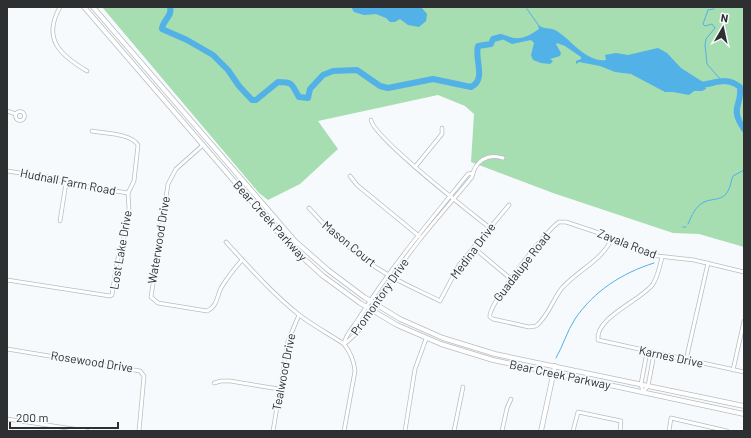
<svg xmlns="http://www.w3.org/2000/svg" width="751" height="438" font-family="Barlow,sans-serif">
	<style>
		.green { fill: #a6ddb1 }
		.water { fill: #52b1e6 }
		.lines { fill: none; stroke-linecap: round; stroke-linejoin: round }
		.stream { stroke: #52b1e6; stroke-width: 1 }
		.river { stroke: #52b1e6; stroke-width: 6 }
		.street-casing { stroke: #b9bdbf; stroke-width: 4.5 }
		.secondary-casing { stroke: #b9bdbf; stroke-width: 5.5 }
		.street { stroke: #fff; stroke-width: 3 }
		.secondary { stroke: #fff; stroke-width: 4 }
		.labels { text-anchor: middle; stroke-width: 3.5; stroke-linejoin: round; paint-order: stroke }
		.street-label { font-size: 12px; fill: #2d2f30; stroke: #f7fafd }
	</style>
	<rect width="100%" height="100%" fill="#f7fafd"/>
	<path class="green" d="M 102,7 L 744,7 L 744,247 L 699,234 L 673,233 L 553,193 L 471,162 L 474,114 L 465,106 L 438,95 L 318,121 L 338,149 L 300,184 L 268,200 L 259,193 Z"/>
	<g class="water">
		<path d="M 351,7 L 421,7 L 427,14 L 426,21 L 419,27 L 408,25 L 400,19 L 395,22 L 390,22 L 386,18 L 376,14 L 364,15 L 354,12 Z"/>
		<path d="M 538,25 C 545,30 549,27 555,30 C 570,38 586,63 606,60 L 605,55 L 616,53 L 628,55 L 658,48 L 667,53 L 681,68 L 703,82 L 706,89 L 702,91 L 694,91 L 689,95 L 673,92 L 665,92 L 631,74 L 615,72 L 600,66 L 579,62 L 576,64 L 576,61 L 581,59 L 581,57 L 565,46 L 557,43 L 556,44 L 561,53 L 560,56 L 550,59 L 553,61 L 550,64 L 541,63 L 533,60 L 531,55 L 534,43 L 531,40 L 512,44 L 502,39 L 494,39 L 495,36 C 501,33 504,35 510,37 C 521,41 530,35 539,29 Z"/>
	</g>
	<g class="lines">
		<g class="stream">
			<path d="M 525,7 L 526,8"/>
			<path d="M 527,9 L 539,26"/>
			<path d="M 714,9 L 708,10 L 703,24 L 705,26 L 712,24 L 715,28 L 706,39 L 705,45 L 707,64 L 721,80"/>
			<path d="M 688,224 C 692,215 695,207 704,202 C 713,198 723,201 728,191 C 731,186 731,180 733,176 L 744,170"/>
			<path d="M 683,227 L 686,227"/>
			<path d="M 556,358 C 563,346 567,331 575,319 C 594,291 622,273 654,263"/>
		</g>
		<g class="river">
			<path d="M 170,7 C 173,16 162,21 162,29 L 187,40 L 213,55 L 228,70 L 239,86 L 252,100 L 256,100 L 278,82 C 295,82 291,85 299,97 L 308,98 L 310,89 L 323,75 L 333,71 L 357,70 L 380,86 L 388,88 L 433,79 L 471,87 C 487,79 474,59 478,46 L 491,44 L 493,39 L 501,37"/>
			<path d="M 698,85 C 713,85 726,75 740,87 C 742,107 729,107 744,129"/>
		</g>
		<defs>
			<g id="street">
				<path d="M 60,7 C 42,39 60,55 87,71"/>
				<path d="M 7,111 L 16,114"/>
				<circle cx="20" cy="116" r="4.5"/>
				<path d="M 371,120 C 374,138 470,212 490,228"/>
				<path d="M 203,145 L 176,169 L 168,184 L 151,297 L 158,303 L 207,311 C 217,307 217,296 221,288 C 227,278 234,269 242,260"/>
				<path d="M 415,167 L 442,134 L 442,128"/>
				<path d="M 7,171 L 54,178 L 66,183 L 128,193"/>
				<path d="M 350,176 L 357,185 L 419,236"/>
				<path d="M 309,208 C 333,235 361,260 392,277 C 408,286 424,293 440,301 L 459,265 L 509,205"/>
				<path d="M 60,221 L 66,183"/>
				<path d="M 612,238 C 603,260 578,270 562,288 C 553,299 548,317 536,326 L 529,327 L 493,319 L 490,317 C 486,307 548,228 559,222 L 566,222 L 599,233 L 658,256 L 694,260 L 744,272"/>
				<path d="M 226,242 C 249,267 272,293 298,314 C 312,325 329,334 344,344 C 351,353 354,360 355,371 L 344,431"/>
				<path d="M 474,248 L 511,279"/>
				<path d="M 662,257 C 660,266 658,276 653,284 C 642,300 595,317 598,340 L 744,372"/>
				<path d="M 7,280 L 110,296 L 112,295 L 117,262 L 123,242 L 129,209 L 128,193 L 134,181 L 138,145 C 130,133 106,134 92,131"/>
				<path d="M 344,344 C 364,331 379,298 392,278 C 415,242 445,210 472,177 C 475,161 487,153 503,158"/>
				<path d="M 344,344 C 346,333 354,327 359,318 C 391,267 430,221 468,174 L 473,173"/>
				<path d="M 7,349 L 140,371 L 144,376 L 139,431"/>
				<path d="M 686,360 L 708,263"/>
				<path d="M 733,370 L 744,321"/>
				<path d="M 214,383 L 221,381 L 230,381 L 279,389"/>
				<path d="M 643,392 L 641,384 L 647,352"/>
				<path d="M 643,392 L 648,386 L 654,354"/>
				<path d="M 7,419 L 87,431"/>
				<path d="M 273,431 L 288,341 L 299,315"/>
				<path d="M 405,431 L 415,369 L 426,339"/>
				<path d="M 454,431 L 463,387"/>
				<path d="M 502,431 L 507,408 L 511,399"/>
				<path d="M 573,431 L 578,412 L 621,421 L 620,431"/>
				<path d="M 669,431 L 671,418 L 727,431"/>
			</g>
			<g id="secondary">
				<path d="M 84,7 L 290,246 L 323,276 L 360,303 L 397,325 L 441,344 L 493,360 L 744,414"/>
				<path d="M 93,7 L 295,241 L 328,270 L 364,297 L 400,319 L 443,338 L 495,354 L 744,406"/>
				<path d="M 541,431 L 555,366"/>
			</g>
		</defs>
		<use href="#street" class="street-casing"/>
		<use href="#secondary" class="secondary-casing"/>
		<use href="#street" class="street"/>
		<use href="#secondary" class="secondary"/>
	</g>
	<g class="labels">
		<g class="street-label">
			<text transform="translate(68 182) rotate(11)" y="4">Hudnall Farm Road</text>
			<text transform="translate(270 221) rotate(48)" y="4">Bear Creek Parkway</text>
			<text transform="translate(159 240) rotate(-81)" y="4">Waterwood Drive</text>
			<text transform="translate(349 244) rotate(39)" y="4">Mason Court</text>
			<text transform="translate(627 244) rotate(21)" y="4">Zavala Road</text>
			<text transform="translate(121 250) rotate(-80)" y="4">Lost Lake Drive</text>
			<text transform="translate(473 251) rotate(-53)" y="4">Medina Drive</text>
			<text transform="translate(522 267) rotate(-52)" y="4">Guadalupe Road</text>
			<text transform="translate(380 297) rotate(-55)" y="4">Promontory Drive</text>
			<text transform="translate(671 357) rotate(12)" y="4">Karnes Drive</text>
			<text transform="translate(92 362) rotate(9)" y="4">Rosewood Drive</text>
			<text transform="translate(284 372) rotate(-79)" y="4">Tealwood Drive</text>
			<text transform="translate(560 375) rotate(12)" y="4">Bear Creek Parkway</text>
		</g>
	</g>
	<rect width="751" height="438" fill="none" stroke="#2d2f30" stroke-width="16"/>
	<g transform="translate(723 28) rotate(9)" stroke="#f7fafd" stroke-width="3" paint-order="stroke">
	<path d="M0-3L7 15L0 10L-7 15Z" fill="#2d2f30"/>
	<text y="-6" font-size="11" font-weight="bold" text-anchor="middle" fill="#2d2f30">N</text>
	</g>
	<path d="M10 422v6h108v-6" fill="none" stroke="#2d2f30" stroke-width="2"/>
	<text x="16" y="422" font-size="12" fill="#2d2f30" stroke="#f7fafd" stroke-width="3" paint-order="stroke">200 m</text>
</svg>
